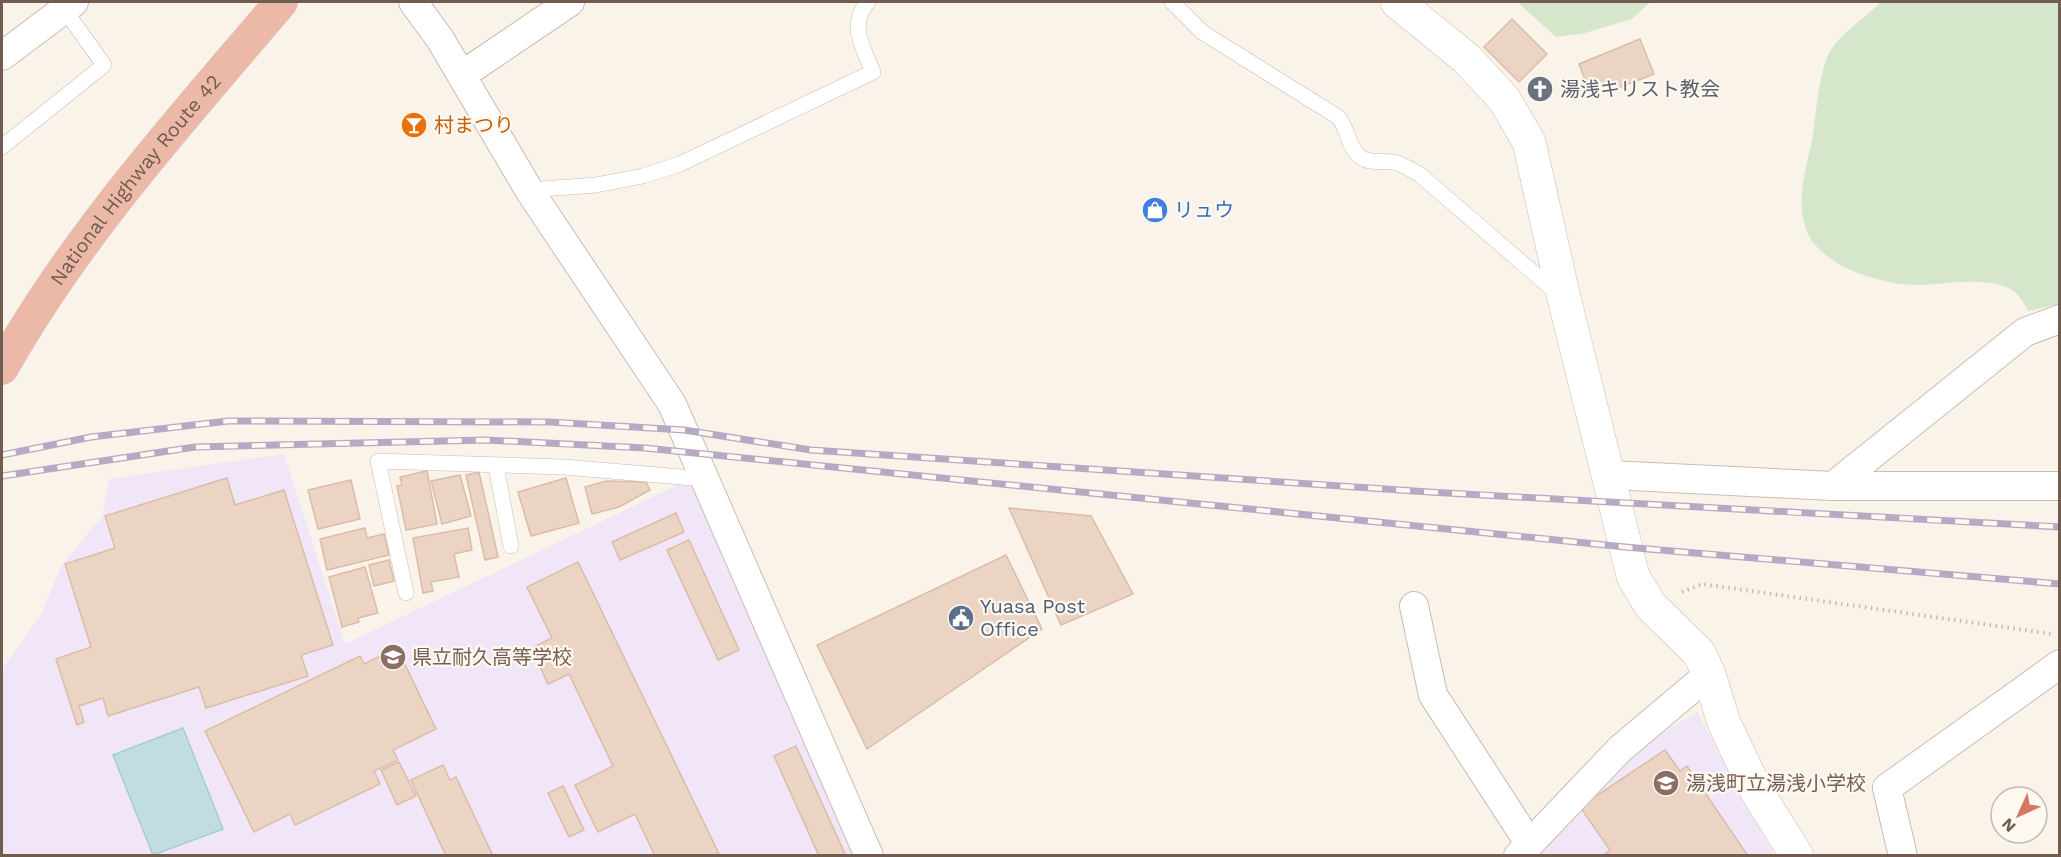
<svg xmlns="http://www.w3.org/2000/svg" width="2061" height="857" font-family="'Work Sans','Noto Sans JP',sans-serif">
	<style>
		.education { fill: #f0e6f7 }
		.green { fill: #d6e6ca }
		.water { fill: #c1dde1; stroke: #a8ccd2; stroke-width: 1.5 }
		.building { fill: #ecd4c5; stroke: #dcbba8; stroke-width: 1.5 }
		.lines { fill: none; stroke-linecap: round; stroke-linejoin: round }
		.lane-casing { stroke: #cbbcb1; stroke-width: 16 }
		.street-casing { stroke: #cbbcb1; stroke-width: 30 }
		.secondary-casing { stroke: #cdbcaf; stroke-width: 34 }
		.highway-casing { stroke: #d8d1ce; stroke-width: 34 }
		.path { stroke: #d1b7a8; stroke-width: 4; stroke-dasharray: 1.5 4.5; stroke-linecap: butt }
		.lane { stroke: #fff; stroke-width: 15 }
		.street { stroke: #fff; stroke-width: 28 }
		.secondary { stroke: #fff; stroke-width: 33 }
		.highway { stroke: #ecb9a9; stroke-width: 33 }
		.rail-casing { stroke: #b7a9c3; stroke-width: 7 }
		.rail { stroke: #fdf8f0; stroke-width: 4.5; stroke-dasharray: 14; stroke-linecap: butt }
		.labels { text-anchor: middle; stroke-width: 4.5; stroke-linejoin: round; paint-order: stroke }
		.worship-label { font-size: 20px; fill: #5b616d; stroke: #fdf8f0; text-anchor: start }
		.food-label { font-size: 20px; fill: #c56008; stroke: #fdf8f0; text-anchor: start }
		.street-label { font-size: 20px; fill: #725c50; stroke: #fdf8f0 }
		.shop-label { font-size: 20px; fill: #366cbe; stroke: #fdf8f0; text-anchor: start }
		.service-label { font-size: 20px; fill: #4e5e75; stroke: #fdf8f0; text-anchor: start }
		.education-label { font-size: 20px; fill: #785e54; stroke: #fdf8f0; text-anchor: start }
	</style>
	<rect width="100%" height="100%" fill="#faf3ea"/>
	<g class="education">
		<path d="M 284,454 L 345,644 L 682,483 L 702,489 L 862,856 L 2,856 L 2,669 L 40,616 L 63,563 L 102,517 L 109,479 Z"/>
		<path d="M 1697,712 L 1774,855 L 1530,856 L 1624,755 Z"/>
	</g>
	<g class="green">
		<path d="M 1517,2 L 1650,2 L 1632,19 L 1585,33 L 1556,37 Z"/>
		<path d="M 1879,2 L 2059,2 L 2059,304 L 2028,311 C 2025,305 2020,296 2015,292 C 1991,274 1943,285 1916,285 C 1880,284 1816,266 1805,226 C 1797,199 1805,172 1811,145 C 1817,120 1817,64 1835,44 C 1848,29 1865,17 1879,4 Z"/>
	</g>
	<path class="water" d="M 183,728 L 223,829 L 153,855 L 113,755 Z"/>
	<g class="building">
		<path d="M 1512,19 L 1547,54 L 1519,82 L 1484,47 Z"/>
		<path d="M 1640,39 L 1654,74 L 1592,98 L 1579,64 Z"/>
		<path d="M 427,471 L 437,524 L 406,530 L 397,486 L 402,485 L 400,477 Z"/>
		<path d="M 479,472 L 498,557 L 485,560 L 466,475 Z"/>
		<path d="M 460,475 L 471,516 L 442,524 L 431,481 Z"/>
		<path d="M 227,478 L 235,505 L 284,490 L 333,645 L 301,655 L 308,676 L 206,708 L 199,687 L 108,716 L 103,698 L 79,706 L 84,722 L 77,725 L 56,659 L 91,647 L 65,564 L 115,548 L 105,516 Z"/>
		<path d="M 566,478 L 579,523 L 531,536 L 518,492 Z"/>
		<path d="M 351,480 L 360,519 L 318,529 L 308,490 Z"/>
		<path d="M 606,481 L 646,482 L 650,490 L 619,507 L 592,514 L 585,487 Z"/>
		<path d="M 1009,508 L 1091,516 L 1133,594 L 1061,625 Z"/>
		<path d="M 676,513 L 684,532 L 620,560 L 612,542 Z"/>
		<path d="M 365,528 L 367,538 L 384,534 L 389,555 L 327,570 L 320,539 Z"/>
		<path d="M 468,528 L 472,550 L 454,554 L 459,577 L 431,582 L 433,591 L 423,593 L 413,538 Z"/>
		<path d="M 689,540 L 739,650 L 718,660 L 667,550 Z"/>
		<path d="M 1006,555 L 1042,629 L 867,749 L 817,645 Z"/>
		<path d="M 389,560 L 394,581 L 374,586 L 369,565 Z"/>
		<path d="M 578,562 L 720,856 L 655,856 L 635,814 L 598,832 L 575,785 L 613,766 L 569,674 L 548,684 L 531,648 L 552,638 L 527,587 Z"/>
		<path d="M 365,567 L 378,613 L 358,618 L 359,622 L 342,627 L 329,577 Z"/>
		<path d="M 397,648 L 436,729 L 393,750 L 398,760 L 374,771 L 380,784 L 295,825 L 290,814 L 254,832 L 205,731 L 360,656 L 364,664 Z"/>
		<path d="M 796,746 L 846,856 L 819,856 L 774,756 Z"/>
		<path d="M 1665,750 L 1680,771 L 1687,766 L 1748,856 L 1602,856 L 1610,850 L 1580,807 Z"/>
		<path d="M 399,762 L 416,796 L 397,805 L 381,770 Z"/>
		<path d="M 443,765 L 450,780 L 456,777 L 493,856 L 446,856 L 411,780 Z"/>
		<path d="M 563,786 L 584,830 L 569,837 L 548,793 Z"/>
	</g>
	<g class="lines">
		<defs>
			<g id="lane">
				<path d="M 1172,2 L 1202,32 L 1338,117 C 1348,128 1347,143 1357,154 C 1367,166 1384,159 1397,163 C 1405,166 1412,170 1419,174 L 1557,293"/>
				<path d="M 2,147 L 104,65 L 64,9"/>
				<path d="M 529,190 L 596,185 L 643,176 L 680,164 L 873,72 C 863,48 848,24 868,2"/>
				<path d="M 496,466 L 511,546"/>
				<path d="M 406,593 L 378,461 L 564,467 L 704,479"/>
			</g>
			<g id="street">
				<path d="M 413,2 L 440,39 L 529,190 L 672,404 L 869,856"/>
				<path d="M 2,56 L 74,2"/>
				<path d="M 462,75 L 570,2"/>
				<path d="M 1610,475 L 1833,486 L 2025,332 L 2060,319"/>
				<path d="M 1833,486 L 2060,486"/>
				<path d="M 1414,606 L 1433,695 L 1529,843"/>
				<path d="M 1518,856 L 1620,749 L 1709,674"/>
				<path d="M 1903,856 L 1887,788 L 2060,664"/>
			</g>
			<path id="secondary" d="M 1397,2 L 1467,59 L 1504,99 L 1529,142 L 1564,298 L 1633,576 L 1650,605 L 1699,653 L 1709,674 L 1724,723 L 1756,790 L 1797,856"/>
			<g id="highway">
				<path id="s1" d="M 2,368 C 77,234 182,119 281,2"/>
			</g>
		</defs>
		<use href="#lane" class="lane-casing"/>
		<use href="#street" class="street-casing"/>
		<use href="#secondary" class="secondary-casing"/>
		<use href="#highway" class="highway-casing"/>
		<path class="path" d="M 1682,592 L 1702,584 L 2053,634"/>
		<use href="#lane" class="lane"/>
		<use href="#street" class="street"/>
		<use href="#secondary" class="secondary"/>
		<use href="#highway" class="highway"/>
		<defs>
			<g id="rail">
				<path d="M 2,455 L 91,437 L 228,421 L 550,422 L 684,430 L 811,450 L 1429,492 L 2060,527"/>
				<path d="M 2,476 L 195,447 L 486,440 L 645,448 L 1625,547 L 2060,584"/>
			</g>
		</defs>
		<use href="#rail" class="rail-casing"/>
		<use href="#rail" class="rail"/>
	</g>
	<defs>
		<symbol id="church-disc" viewBox="-11 -11 22 22"><circle r="9.5" fill="#6b7280" stroke="#fdf8f0"/><path d="M-1.2-6h2.4v3.5h3.3v2.4h-3.3V6h-2.4V-.1h-3.3v-2.4h3.3Z" fill="#fff"/></symbol>
		<symbol id="bar-disc" viewBox="-11 -11 22 22"><circle r="9.5" fill="#e8710a" stroke="#fdf8f0"/><path d="M-6-5H6L.8 .8V4.5H3.5V6h-7V4.5H-.8V.8Z" fill="#fff"/></symbol>
		<symbol id="shop-disc" viewBox="-11 -11 22 22"><circle r="9.5" fill="#3f7fe0" stroke="#fdf8f0"/><path d="M-5-2.5h2.3a2.7 3.5 0 0 1 5.4 0H5L5.5 6h-11ZM-1.5-2.5h3a1.5 2.3 0 0 0-3 0Z" fill="#fff"/></symbol>
		<symbol id="civic-disc" viewBox="-11 -11 22 22"><circle r="9.5" fill="#5c6f8a" stroke="#fdf8f0"/><path d="M-.6-6.5H3V-4.5H.6V-3L4-1V1h2V6H-6V1h2V-1L-.6-3ZM-1.2 2.5V6h2.4V2.5Z" fill="#fff"/></symbol>
		<symbol id="school-disc" viewBox="-11 -11 22 22"><circle r="9.5" fill="#8d6e63" stroke="#fdf8f0"/><path d="M0-5L7-2L0 1L-7-2ZM-4 1L0 2.5L4 1V4Q0 6-4 4Z" fill="#fff"/></symbol>
	</defs>
	<g fill-rule="evenodd">
		<use href="#church-disc" x="1525" y="74" width="30" height="30"/>
		<use href="#bar-disc" x="399" y="110" width="30" height="30"/>
		<use href="#shop-disc" x="1140" y="195" width="30" height="30"/>
		<use href="#civic-disc" x="946" y="603" width="30" height="30"/>
		<use href="#school-disc" x="378" y="642" width="30" height="30"/>
		<use href="#school-disc" x="1651" y="768" width="30" height="30"/>
	</g>
	<g class="labels">
		<g class="worship-label">
			<text x="1560" y="96">湯浅キリスト教会</text>
		</g>
		<g class="food-label">
			<text x="434" y="132">村まつり</text>
		</g>
		<g class="street-label">
			<text dy="7" stroke="none"><textPath href="#s1" startOffset="231">National Highway Route 42</textPath></text>
		</g>
		<g class="shop-label">
			<text x="1174" y="217">リュウ</text>
		</g>
		<g class="service-label">
			<text x="980" y="613">Yuasa Post<tspan x="980" dy="23">Office</tspan></text>
		</g>
		<g class="education-label">
			<text x="412" y="664">県立耐久高等学校</text>
			<text x="1686" y="790">湯浅町立湯浅小学校</text>
		</g>
	</g>
	<rect width="2061" height="857" fill="none" stroke="#725c50" stroke-width="6"/>
	<g transform="translate(2019 815) rotate(225)"><circle r="28" fill="#fdf8f0" stroke="#c5bab0" stroke-width="1.5"/>
	<path d="M0-4.5L10 22L0 15L-10 22Z" fill="#d4775f"/>
	<text y="-9" font-size="16" font-weight="bold" text-anchor="middle" fill="#725c50">N</text>
	</g>
</svg>
